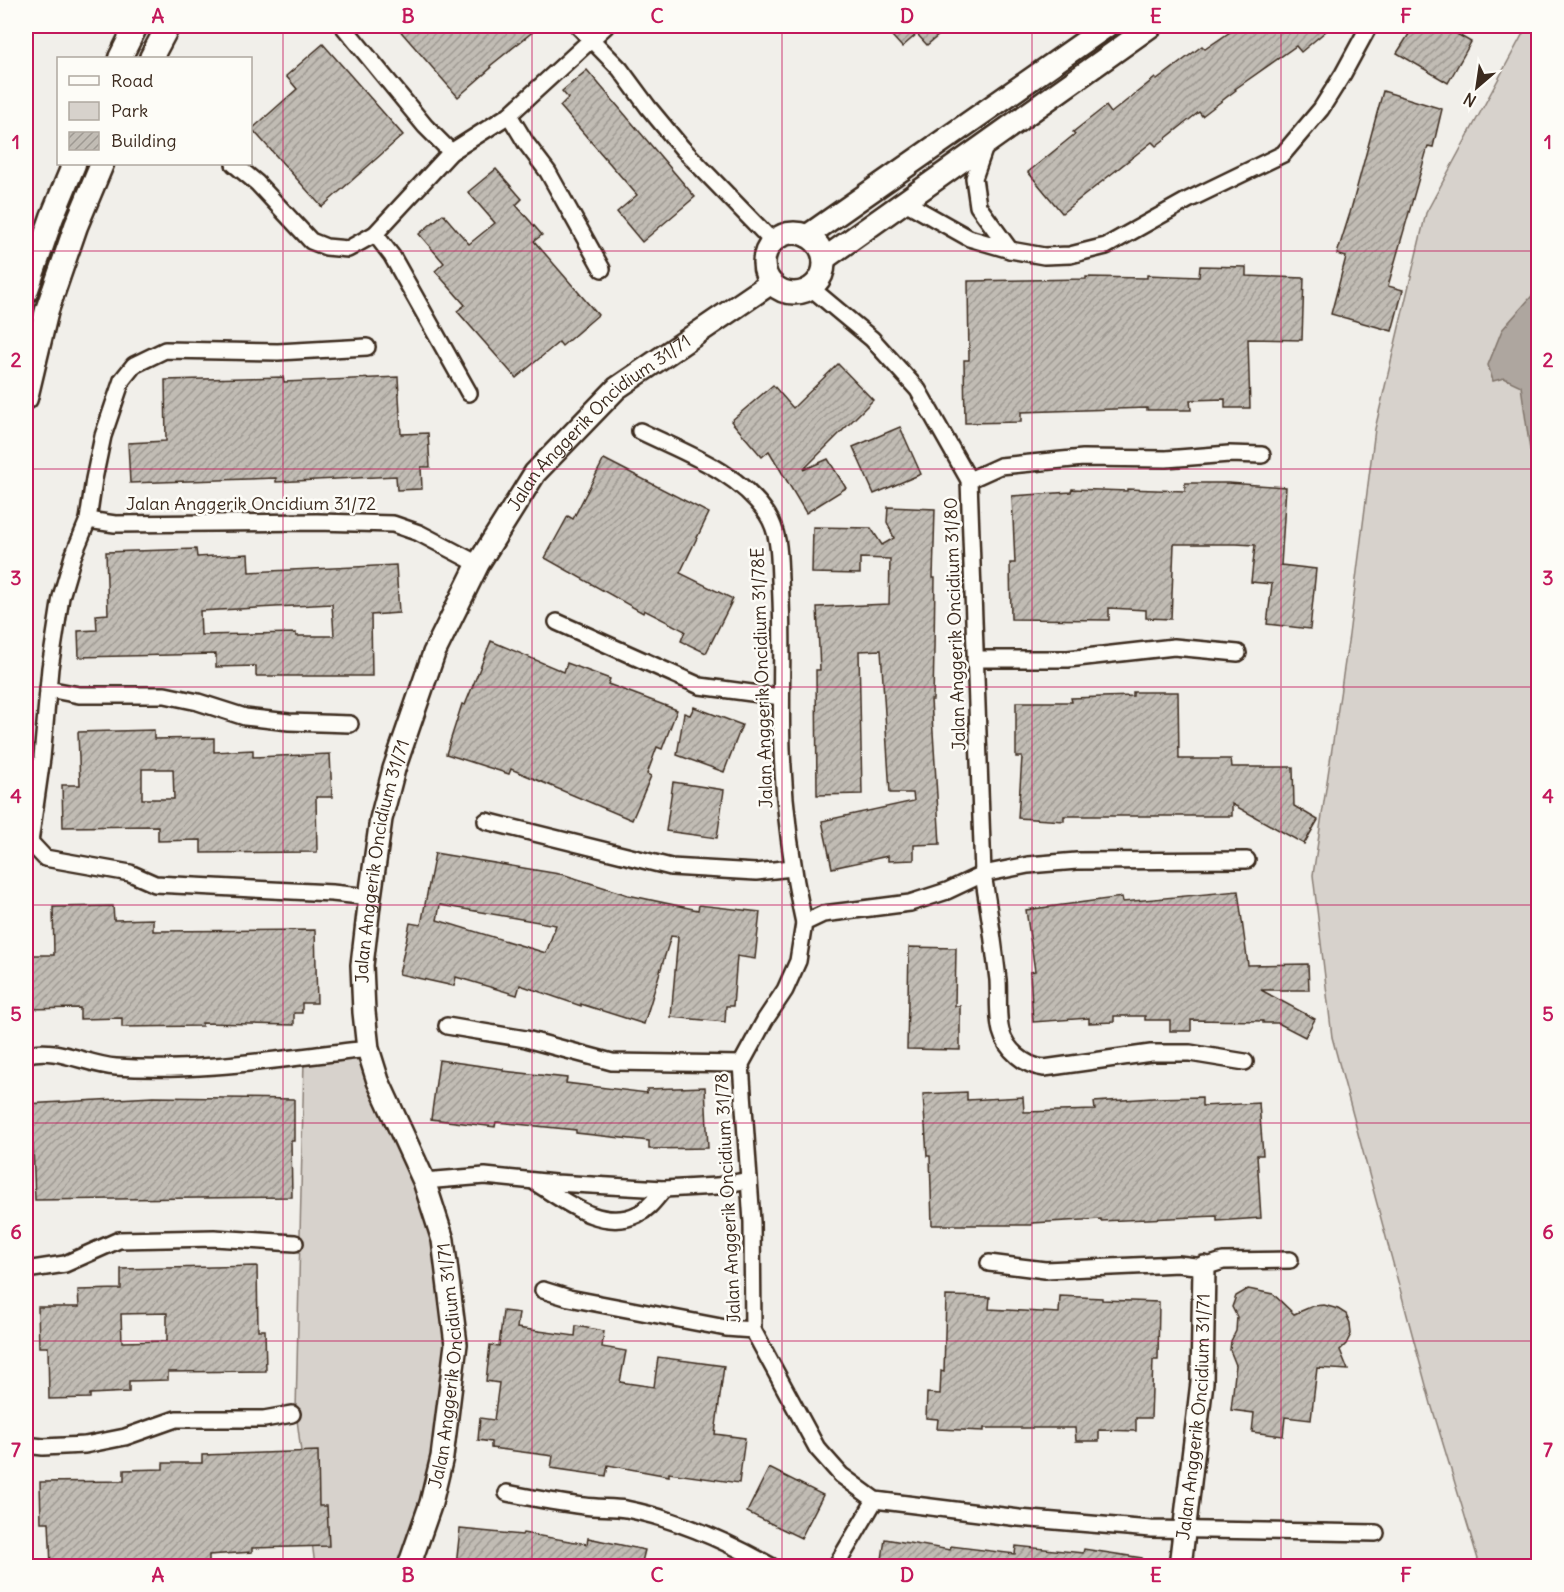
<svg xmlns="http://www.w3.org/2000/svg" width="1564" height="1592" font-family="Delius,sans-serif">
	<style>
		.green { fill: #d7d2cc; stroke: #897e75; stroke-width: 1.5 }
		.water { fill: #aea69f; stroke: #80746b; stroke-width: 1.5 }
		.building { fill: url(#building-hatch); stroke: #3b2a1e; stroke-width: 1.5; fill-rule: evenodd }
		.lines { fill: none; stroke-linecap: round; stroke-linejoin: round }
		.street-casing { stroke: #3b2a1e; stroke-width: 20 }
		.secondary-casing { stroke: #3b2a1e; stroke-width: 26 }
		.primary-casing { stroke: #3b2a1e; stroke-width: 27 }
		.street { stroke: #fdfcf7; stroke-width: 15 }
		.secondary { stroke: #fdfcf7; stroke-width: 21 }
		.primary { stroke: #fdfcf7; stroke-width: 22 }
		.grid { fill: none; stroke: #c2185b; stroke-width: 1.5; stroke-opacity: 0.55 }
		.labels { text-anchor: middle; stroke-width: 5; stroke-linejoin: round; paint-order: stroke }
		.street-label { font-size: 18px; fill: #3b2a1e; stroke: #fdfcf7 }
		.neatline { fill: none; stroke: #c2185b; stroke-width: 2 }
		.grid-label { font-size: 20px; text-anchor: middle; font-weight: bold; fill: #c2185b }
	</style>
	<defs>
		<pattern id="building-hatch" width="6" height="6" patternUnits="userSpaceOnUse" patternTransform="scale(1.5)"><rect width="6" height="6" fill="#c1bcb4"/><path d="M-1 1l2-2M0 6l6-6M5 7l2-2" fill="none" stroke="#9e9992"/></pattern>
	</defs>
	<rect width="100%" height="100%" fill="#f1efea"/>
	<filter id="ink" filterUnits="userSpaceOnUse"><feTurbulence type="fractalNoise" baseFrequency=".0167" numOctaves="2"/><feDisplacementMap in="SourceGraphic" scale="12" xChannelSelector="R" yChannelSelector="G"/><feConvolveMatrix kernelMatrix="1 2 1 2 8 2 1 2 1" color-interpolation-filters="sRGB"/></filter>
	<g filter="url(#ink)">
		<g class="green">
			<path d="M 1527,26 L 1538,26 L 1538,1566 L 1480,1566 L 1431,1404 L 1332,1037 L 1313,875 L 1349,635 L 1375,429 L 1426,213 Z"/>
			<path d="M 381,1058 L 421,1158 L 455,1345 L 414,1566 L 315,1566 L 296,1411 L 304,1060 Z"/>
		</g>
		<path class="water" d="M 1538,289 L 1538,449 L 1530,450 L 1521,386 L 1504,378 L 1493,381 L 1488,365 L 1502,330 Z"/>
		<g class="building">
			<path d="M 396,26 L 540,26 L 490,66 L 491,68 L 458,97 Z"/>
			<path d="M 883,26 L 950,26 L 927,45 L 917,34 L 902,47 Z"/>
			<path d="M 1239,26 L 1332,26 L 1301,52 L 1296,46 L 1235,89 L 1236,90 L 1202,116 L 1199,112 L 1156,146 L 1152,142 L 1062,213 L 1028,172 L 1075,134 L 1073,132 L 1106,106 L 1111,113 L 1155,78 L 1157,80 L 1202,46 L 1205,49 Z"/>
			<path d="M 1414,26 L 1443,26 L 1471,42 L 1448,83 L 1397,53 Z"/>
			<path d="M 323,44 L 403,135 L 322,207 L 252,129 L 297,89 L 286,76 Z"/>
			<path d="M 587,70 L 695,197 L 642,242 L 617,212 L 637,195 L 560,106 L 568,98 L 562,91 Z"/>
			<path d="M 1383,91 L 1442,109 L 1433,147 L 1428,146 L 1388,286 L 1403,290 L 1392,331 L 1331,314 L 1346,257 L 1337,254 L 1350,213 Z"/>
			<path d="M 496,169 L 522,199 L 516,205 L 542,235 L 534,241 L 598,315 L 562,346 L 559,342 L 516,378 L 457,311 L 465,305 L 435,271 L 444,263 L 419,234 L 443,214 L 469,244 L 495,223 L 468,192 Z"/>
			<path d="M 1200,266 L 1246,267 L 1246,276 L 1304,278 L 1302,340 L 1248,339 L 1250,408 L 1225,408 L 1225,399 L 1190,400 L 1191,410 L 1147,410 L 1147,408 L 1021,412 L 1021,422 L 965,423 L 964,360 L 969,360 L 968,281 L 1086,279 L 1086,277 L 1147,278 L 1147,275 L 1199,277 Z"/>
			<path d="M 838,364 L 873,400 L 803,470 L 828,459 L 846,488 L 806,513 L 769,451 L 762,457 L 731,421 L 773,385 L 793,408 Z"/>
			<path d="M 283,377 L 284,382 L 398,377 L 401,434 L 428,433 L 430,467 L 421,467 L 422,489 L 397,490 L 396,476 L 276,482 L 276,478 L 130,483 L 128,443 L 166,441 L 165,380 Z"/>
			<path d="M 900,427 L 921,474 L 874,494 L 853,447 Z"/>
			<path d="M 604,459 L 709,513 L 680,573 L 733,599 L 706,653 L 681,641 L 685,631 L 644,610 L 643,613 L 545,558 L 568,516 L 573,519 Z"/>
			<path d="M 1185,483 L 1228,483 L 1286,487 L 1281,565 L 1316,569 L 1310,629 L 1267,624 L 1272,584 L 1251,582 L 1255,545 L 1236,544 L 1174,544 L 1171,619 L 1146,618 L 1146,610 L 1109,608 L 1109,620 L 1011,619 L 1010,563 L 1015,563 L 1012,496 L 1071,492 L 1072,489 L 1127,491 L 1127,489 L 1185,491 Z"/>
			<path d="M 888,507 L 935,509 L 933,578 L 935,578 L 934,648 L 933,700 L 931,700 L 940,844 L 914,845 L 914,860 L 888,861 L 888,856 L 832,868 L 822,821 L 914,801 L 913,793 L 890,793 L 881,650 L 859,651 L 862,794 L 817,795 L 816,670 L 820,670 L 817,607 L 889,604 L 890,559 L 860,558 L 860,574 L 812,573 L 813,527 L 871,528 L 882,545 L 894,538 L 887,522 Z"/>
			<path d="M 196,549 L 197,557 L 248,554 L 249,572 L 396,565 L 399,613 L 371,615 L 372,676 L 256,676 L 256,666 L 216,667 L 216,654 L 79,657 L 78,631 L 97,630 L 96,615 L 108,614 L 106,552 ZM 332,604 L 334,636 L 296,636 L 296,633 L 201,635 L 200,611 Z"/>
			<path d="M 491,641 L 564,672 L 567,663 L 610,679 L 608,684 L 677,710 L 662,749 L 657,747 L 647,774 L 651,776 L 632,820 L 511,769 L 509,774 L 446,754 L 462,704 L 465,705 Z"/>
			<path d="M 1133,692 L 1178,692 L 1179,759 L 1231,759 L 1232,767 L 1293,767 L 1294,806 L 1318,820 L 1304,844 L 1232,804 L 1232,816 L 1064,816 L 1064,821 L 1018,818 L 1022,757 L 1016,757 L 1016,702 L 1072,702 L 1071,698 L 1133,696 Z"/>
			<path d="M 694,707 L 742,725 L 724,772 L 677,755 L 684,713 L 690,715 Z"/>
			<path d="M 154,730 L 154,739 L 214,738 L 214,752 L 253,750 L 253,757 L 330,754 L 332,797 L 316,797 L 317,852 L 201,853 L 201,840 L 158,841 L 158,826 L 63,827 L 62,785 L 80,785 L 78,732 ZM 142,769 L 173,769 L 174,799 L 142,799 Z"/>
			<path d="M 673,782 L 724,790 L 717,838 L 666,831 Z"/>
			<path d="M 435,853 L 565,875 L 628,895 L 698,910 L 699,905 L 760,912 L 755,959 L 737,956 L 733,1006 L 726,1006 L 725,1022 L 671,1017 L 678,937 L 671,936 L 644,1024 L 581,1004 L 581,1006 L 520,985 L 517,995 L 456,977 L 454,986 L 399,974 L 410,923 L 421,925 ZM 440,905 L 556,925 L 546,953 L 437,920 Z"/>
			<path d="M 1238,891 L 1248,965 L 1308,964 L 1309,990 L 1261,990 L 1315,1019 L 1305,1037 L 1278,1023 L 1263,1023 L 1263,1021 L 1191,1020 L 1191,1031 L 1170,1031 L 1170,1020 L 1145,1020 L 1145,1016 L 1114,1016 L 1114,1022 L 1089,1023 L 1089,1018 L 1033,1022 L 1030,972 L 1035,971 L 1026,910 L 1122,897 L 1123,902 Z"/>
			<path d="M 113,906 L 114,920 L 153,919 L 153,931 L 315,930 L 317,1003 L 302,1003 L 302,1013 L 294,1013 L 294,1025 L 202,1023 L 202,1026 L 122,1027 L 122,1018 L 80,1019 L 80,1008 L 27,1009 L 26,955 L 54,955 L 53,907 Z"/>
			<path d="M 909,947 L 956,948 L 955,1006 L 960,1006 L 960,1050 L 907,1049 Z"/>
			<path d="M 439,1060 L 503,1069 L 503,1071 L 567,1078 L 566,1083 L 647,1093 L 647,1089 L 705,1087 L 708,1148 L 649,1149 L 649,1141 L 576,1133 L 576,1130 L 496,1122 L 495,1127 L 431,1119 Z"/>
			<path d="M 967,1092 L 967,1100 L 1023,1097 L 1024,1112 L 1095,1110 L 1094,1102 L 1153,1098 L 1202,1097 L 1202,1106 L 1259,1103 L 1263,1155 L 1257,1155 L 1261,1218 L 1217,1221 L 1217,1216 L 1101,1221 L 1101,1219 L 1032,1223 L 1032,1225 L 932,1225 L 930,1156 L 927,1156 L 923,1094 Z"/>
			<path d="M 153,1097 L 294,1099 L 294,1141 L 291,1141 L 292,1197 L 35,1200 L 33,1145 L 29,1145 L 26,1104 Z"/>
			<path d="M 257,1266 L 258,1330 L 265,1330 L 266,1371 L 168,1372 L 168,1380 L 129,1381 L 129,1392 L 90,1394 L 90,1398 L 49,1399 L 48,1347 L 39,1347 L 38,1307 L 79,1307 L 78,1290 L 121,1289 L 121,1269 ZM 167,1313 L 167,1341 L 122,1342 L 121,1314 Z"/>
			<path d="M 1248,1289 L 1273,1294 L 1294,1314 L 1313,1306 L 1324,1305 L 1338,1309 L 1346,1314 L 1350,1323 L 1351,1334 L 1346,1344 L 1340,1350 L 1348,1370 L 1317,1368 L 1311,1420 L 1285,1417 L 1283,1436 L 1252,1432 L 1254,1413 L 1231,1410 L 1236,1365 L 1230,1350 L 1231,1341 L 1236,1331 L 1237,1317 L 1232,1307 L 1236,1296 Z"/>
			<path d="M 946,1296 L 990,1297 L 989,1309 L 1059,1313 L 1060,1296 L 1102,1298 L 1102,1300 L 1159,1302 L 1158,1360 L 1153,1360 L 1151,1418 L 1136,1418 L 1136,1431 L 1099,1430 L 1099,1441 L 1076,1441 L 1075,1428 L 984,1428 L 984,1431 L 937,1429 L 938,1419 L 926,1418 L 927,1393 L 940,1394 L 941,1371 L 944,1372 Z"/>
			<path d="M 503,1311 L 519,1313 L 517,1328 L 575,1336 L 576,1326 L 604,1331 L 602,1347 L 626,1351 L 620,1382 L 654,1387 L 658,1357 L 724,1366 L 715,1434 L 745,1438 L 739,1483 L 669,1473 L 669,1476 L 608,1465 L 606,1476 L 551,1468 L 553,1456 L 491,1448 L 491,1442 L 478,1440 L 480,1418 L 494,1420 L 499,1383 L 486,1381 L 490,1345 L 499,1346 Z"/>
			<path d="M 318,1451 L 319,1506 L 327,1506 L 329,1546 L 252,1548 L 252,1552 L 209,1555 L 209,1563 L 168,1566 L 51,1566 L 49,1522 L 41,1522 L 40,1482 L 124,1481 L 124,1470 L 163,1469 L 163,1463 L 202,1463 L 202,1455 Z"/>
			<path d="M 769,1468 L 823,1495 L 801,1538 L 747,1512 Z"/>
			<path d="M 460,1529 L 522,1535 L 523,1533 L 587,1544 L 588,1538 L 645,1550 L 641,1566 L 456,1566 Z"/>
			<path d="M 885,1539 L 950,1550 L 951,1546 L 1015,1554 L 1016,1546 L 1083,1553 L 1084,1549 L 1142,1558 L 1141,1566 L 881,1566 Z"/>
		</g>
		<g class="lines">
			<defs>
				<g id="street">
					<path d="M 343,26 L 425,126 L 451,152"/>
					<path d="M 578,26 L 620,69 L 648,107 L 682,148 L 773,242"/>
					<path d="M 509,115 L 526,143 L 548,172 L 602,269"/>
					<path d="M 986,144 L 974,178 L 978,206 L 1010,250"/>
					<path d="M 234,164 L 257,183 L 311,241 L 326,247 L 348,249 L 375,234 L 451,152 L 509,115 L 606,26"/>
					<path d="M 905,202 L 969,238 L 1010,250 L 1044,256 L 1070,255 L 1106,246 L 1188,200 L 1283,154 L 1321,109 L 1343,74 L 1369,26"/>
					<path d="M 375,234 L 392,256 L 469,393"/>
					<path d="M 811,288 L 872,339 L 918,390 L 969,480 L 983,874 C 989,909 994,944 998,980 C 999,995 997,1016 1001,1031 C 1006,1050 1025,1066 1044,1068 L 1151,1053 L 1190,1053 L 1245,1062"/>
					<path d="M 367,347 L 278,352 L 165,350 L 134,365 L 122,380 L 103,436 L 94,479 L 88,520 L 73,556 L 61,597 L 50,668 L 42,758 L 30,842 L 45,858 L 130,873 L 155,884 L 332,893 L 370,897"/>
					<path d="M 640,431 C 685,453 738,471 767,514 C 780,534 779,557 780,580 C 784,636 780,692 782,748 C 784,808 791,864 804,923"/>
					<path d="M 969,480 L 1000,466 L 1083,458 L 1166,459 L 1229,454 L 1262,455"/>
					<path d="M 88,520 L 115,524 L 317,522 L 393,524 L 419,533 L 478,564"/>
					<path d="M 557,622 L 700,686 L 781,697"/>
					<path d="M 975,659 L 1068,659 L 1174,647 L 1238,653"/>
					<path d="M 48,689 L 79,695 L 165,695 L 198,702 L 245,717 L 289,722 L 350,724"/>
					<path d="M 486,821 L 671,867 L 756,872 L 792,868"/>
					<path d="M 1247,860 L 1077,861 L 1028,865 L 983,874 L 947,891 L 910,903 L 823,914 L 804,923 L 798,961 L 785,990 L 765,1020 L 741,1064 L 752,1222 L 753,1330 L 817,1448 L 841,1475 L 875,1500 L 1019,1518 L 1151,1529 L 1376,1533"/>
					<path d="M 447,1026 L 526,1039 L 612,1062 L 741,1064"/>
					<path d="M 26,1055 C 54,1045 87,1065 116,1067 C 200,1073 285,1058 368,1049"/>
					<path d="M 424,1181 L 485,1176 L 555,1183 L 664,1189 L 717,1186 L 749,1180"/>
					<path d="M 536,1183 C 565,1201 602,1232 638,1214 C 649,1209 656,1198 664,1189"/>
					<path d="M 989,1263 L 1045,1270 L 1178,1264 L 1204,1267 L 1223,1261 L 1290,1260"/>
					<path d="M 26,1270 L 65,1264 L 119,1240 L 214,1238 L 295,1243"/>
					<path d="M 543,1290 L 569,1298 L 726,1328 L 753,1330"/>
					<path d="M 26,1445 L 43,1447 L 85,1445 L 125,1437 L 176,1419 L 264,1419 L 292,1414"/>
					<path d="M 507,1493 C 532,1498 558,1503 584,1506 C 598,1508 612,1507 626,1509 C 677,1519 726,1541 771,1566"/>
					<path d="M 836,1566 L 875,1500"/>
				</g>
				<g id="secondary">
					<circle cx="794" cy="263" r="30"/>
					<path d="M 807,236 L 1107,26"/>
					<path d="M 824,259 L 1151,26"/>
					<path id="s1" d="M 409,1566 L 431,1503 L 442,1457 L 456,1344 L 443,1240 L 424,1181 L 378,1081 L 368,1049 L 364,1012 L 362,965 L 370,897 L 381,819 L 394,769 L 434,653 L 478,564 L 535,473 L 617,388 L 771,283"/>
					<path id="s2" d="M 1180,1566 L 1202,1382 L 1204,1267"/>
				</g>
				<g id="primary">
					<path d="M 120,58 L 136,26"/>
					<path d="M 151,58 L 168,26"/>
					<path d="M 26,292 L 52,217 L 74,164"/>
					<path d="M 26,398 L 47,310 L 76,226 L 102,164"/>
				</g>
			</defs>
			<use href="#street" class="street-casing"/>
			<use href="#secondary" class="secondary-casing"/>
			<use href="#primary" class="primary-casing"/>
			<use href="#street" class="street"/>
			<use href="#secondary" class="secondary"/>
			<use href="#primary" class="primary"/>
		</g>
	</g>
	<path class="grid" d="M 283,26 L 283,1566M 532,26 L 532,1566M 782,26 L 782,1566M 1032,26 L 1032,1566M 1281,26 L 1281,1566M 26,251 L 1538,251M 26,469 L 1538,469M 26,687 L 1538,687M 26,905 L 1538,905M 26,1123 L 1538,1123M 26,1341 L 1538,1341"/>
	<g class="labels">
		<g class="street-label">
			<text dy="6" stroke="none"><textPath href="#s1" startOffset="1232">Jalan Anggerik Oncidium 31/71</textPath></text>
			<text x="251" y="510">Jalan Anggerik Oncidium 31/72</text>
			<text transform="translate(955 624) rotate(-92)" y="6">Jalan Anggerik Oncidium 31/80</text>
			<text transform="translate(762 678) rotate(-92)" y="6">Jalan Anggerik Oncidium 31/78E</text>
			<text dy="6" stroke="none"><textPath href="#s1" startOffset="728">Jalan Anggerik Oncidium 31/71</textPath></text>
			<text transform="translate(728 1198) rotate(-93)" y="6">Jalan Anggerik Oncidium 31/78</text>
			<text dy="6" stroke="none"><textPath href="#s1" startOffset="206">Jalan Anggerik Oncidium 31/71</textPath></text>
			<text dy="6" stroke="none"><textPath href="#s2" startOffset="150">Jalan Anggerik Oncidium 31/71</textPath></text>
		</g>
	</g>
	<rect width="1564" height="1592" fill="none" stroke="#fdfcf7" stroke-width="66"/>
	<rect x="57" y="57" width="195" height="108" fill="#fdfcf7" stroke="#afa8a0" stroke-width="1.5"/>
	<rect x="69" y="76" width="30" height="9" fill="#fdfcf7" stroke="#afa8a0" stroke-width="1.5"/>
	<text x="111" y="87" font-size="18" fill="#3b2a1e">Road</text>
	<rect x="69" y="102" width="30" height="18" fill="#d7d2cc" stroke="#afa8a0" stroke-width="1.5"/>
	<text x="111" y="117" font-size="18" fill="#3b2a1e">Park</text>
	<rect x="69" y="132" width="30" height="18" fill="url(#building-hatch)" stroke="#afa8a0" stroke-width="1.5"/>
	<text x="111" y="147" font-size="18" fill="#3b2a1e">Building</text>
	<g transform="translate(1477 87) rotate(209)" stroke="#fdfcf7" stroke-width="4.5" paint-order="stroke">
	<path d="M0-4.5L10 22L0 15L-10 22Z" fill="#3b2a1e"/>
	<text y="-9" font-size="16" font-weight="bold" text-anchor="middle" fill="#3b2a1e">N</text>
	</g>
	<rect x="33" y="33" width="1498" height="1526" class="neatline"/>
	<g class="grid-label">
		<text x="158" y="23">A</text>
		<text x="408" y="23">B</text>
		<text x="657" y="23">C</text>
		<text x="907" y="23">D</text>
		<text x="1156" y="23">E</text>
		<text x="1406" y="23">F</text>
		<text x="16" y="149">1</text>
		<text x="1548" y="149">1</text>
		<text x="16" y="367">2</text>
		<text x="1548" y="367">2</text>
		<text x="16" y="585">3</text>
		<text x="1548" y="585">3</text>
		<text x="16" y="803">4</text>
		<text x="1548" y="803">4</text>
		<text x="16" y="1021">5</text>
		<text x="1548" y="1021">5</text>
		<text x="16" y="1239">6</text>
		<text x="1548" y="1239">6</text>
		<text x="16" y="1457">7</text>
		<text x="1548" y="1457">7</text>
		<text x="158" y="1582">A</text>
		<text x="408" y="1582">B</text>
		<text x="657" y="1582">C</text>
		<text x="907" y="1582">D</text>
		<text x="1156" y="1582">E</text>
		<text x="1406" y="1582">F</text>
	</g>
</svg>
